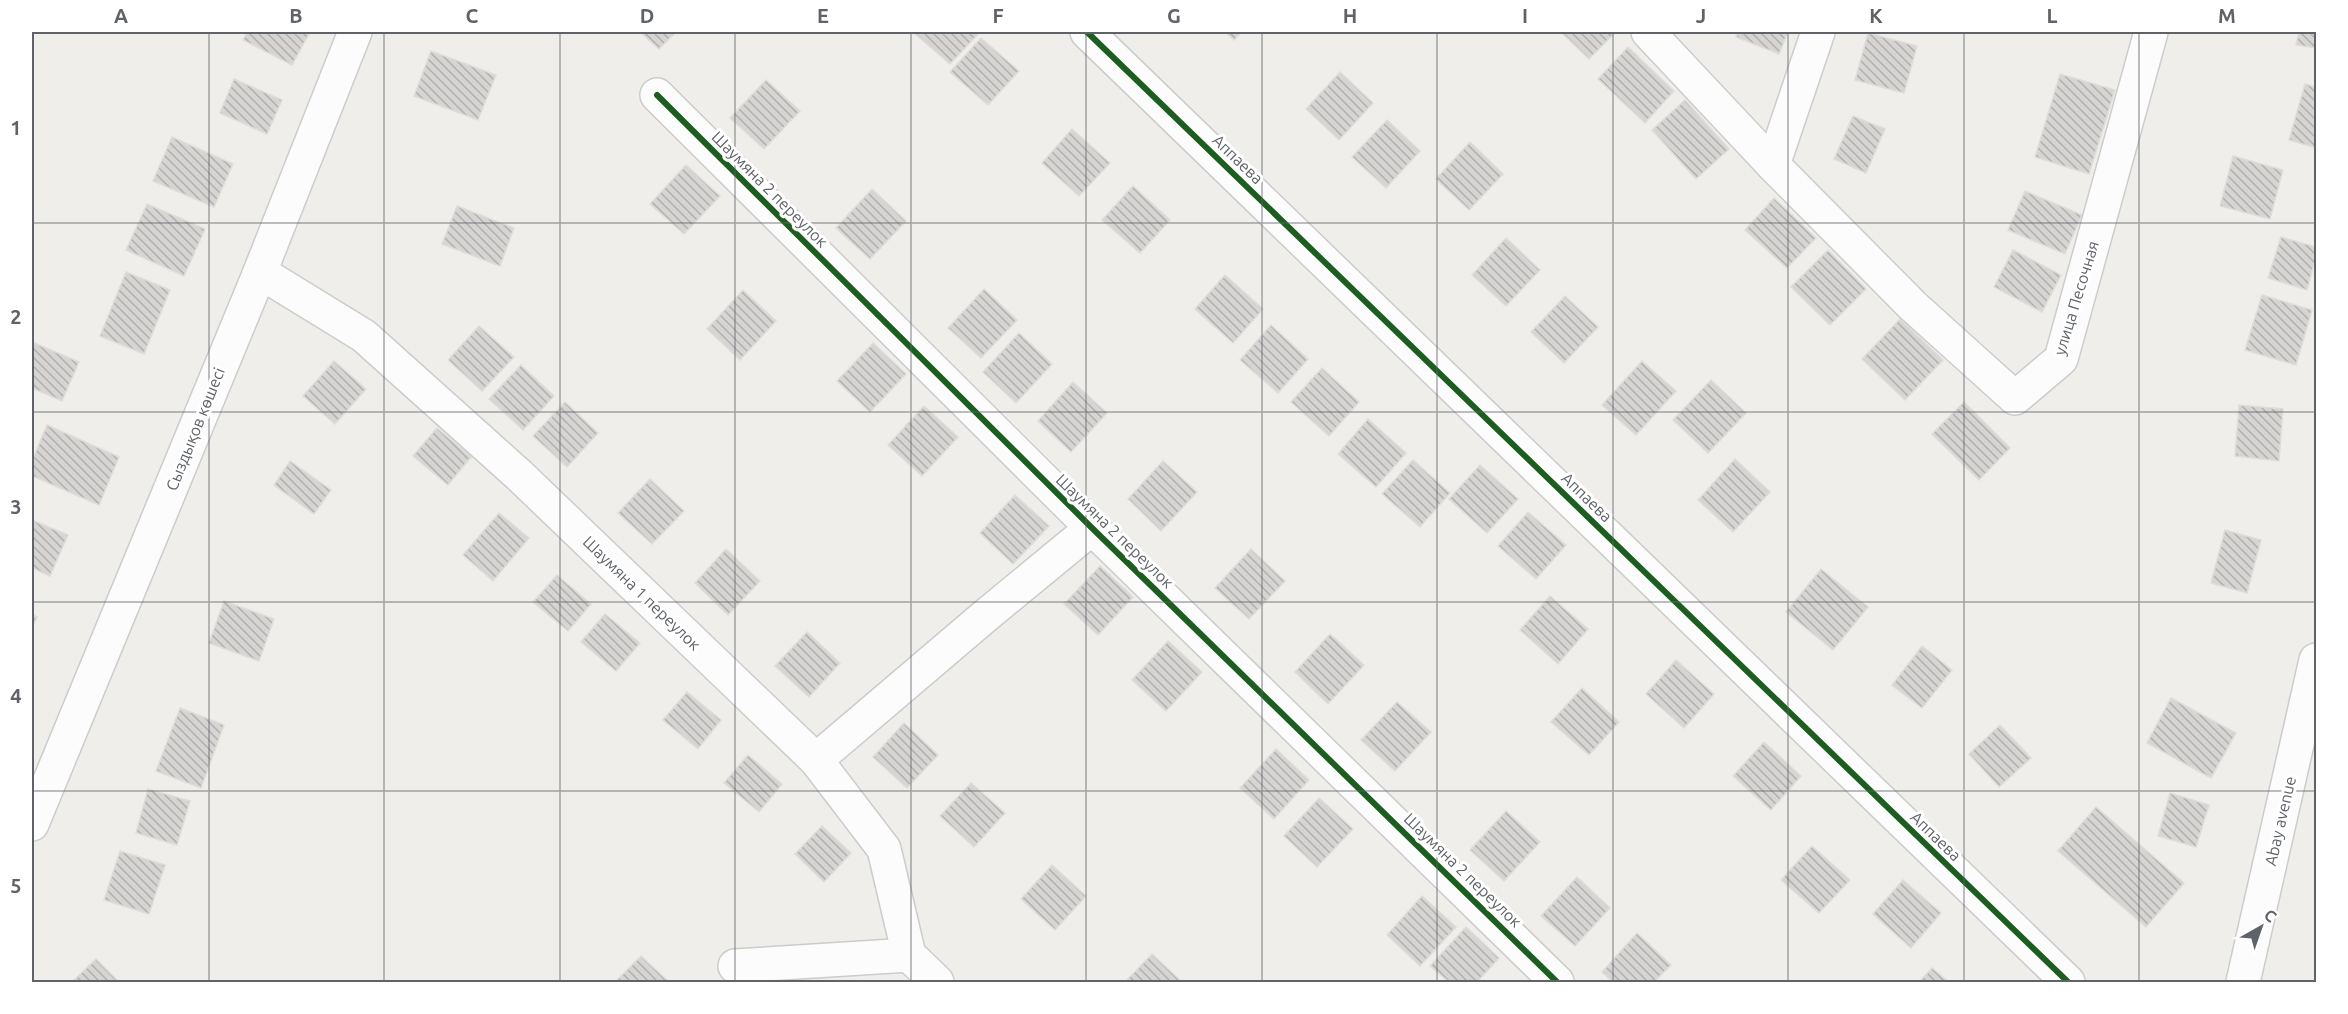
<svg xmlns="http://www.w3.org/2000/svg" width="2348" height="1014" font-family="Ubuntu,sans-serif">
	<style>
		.building { fill: url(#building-back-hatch); stroke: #deddd9; stroke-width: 1.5 }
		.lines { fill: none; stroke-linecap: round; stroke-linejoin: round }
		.minor-casing { stroke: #cbcccc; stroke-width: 36 }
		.tertiary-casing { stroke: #cbcccc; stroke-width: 36 }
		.minor { stroke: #fdfcfc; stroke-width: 33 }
		.tertiary { stroke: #fdfcfc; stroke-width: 33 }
		.cycleway-casing { stroke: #fff; stroke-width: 10 }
		.cycleway { stroke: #1b5e20; stroke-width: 6 }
		.grid { fill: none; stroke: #5f6368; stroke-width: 1.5; stroke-opacity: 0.55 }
		.labels { text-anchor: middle; stroke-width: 6; stroke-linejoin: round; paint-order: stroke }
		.street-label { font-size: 16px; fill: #5f6368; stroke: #fff }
		.neatline { fill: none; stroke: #5f6368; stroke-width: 2 }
		.grid-label { font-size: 20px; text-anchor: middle; font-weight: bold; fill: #5f6368 }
	</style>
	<defs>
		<pattern id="building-back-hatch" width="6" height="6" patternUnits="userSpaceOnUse" patternTransform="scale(1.5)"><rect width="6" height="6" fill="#d6d5d3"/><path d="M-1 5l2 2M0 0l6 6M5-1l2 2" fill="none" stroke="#b1b0af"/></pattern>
	</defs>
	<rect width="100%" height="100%" fill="#efeeea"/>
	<g class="building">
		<path d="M 247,32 L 310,32 L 292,65 L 243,40 Z"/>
		<path d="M 640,32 L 676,32 L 659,49 Z"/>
		<path d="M 913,32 L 980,32 L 950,64 Z"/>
		<path d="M 1225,32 L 1242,32 L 1234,40 Z"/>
		<path d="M 1561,32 L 1616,32 L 1589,59 Z"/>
		<path d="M 1738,32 L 1788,32 L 1779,54 L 1736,37 Z"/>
		<path d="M 2299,32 L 2316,32 L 2316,48 L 2296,45 Z"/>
		<path d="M 1868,33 L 1917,46 L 1904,93 L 1855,80 Z"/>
		<path d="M 981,38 L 1019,71 L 988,105 L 950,72 Z"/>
		<path d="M 1628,47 L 1674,91 L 1645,123 L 1598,79 Z"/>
		<path d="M 431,51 L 496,75 L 478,120 L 414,96 Z"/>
		<path d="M 1340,72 L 1373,103 L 1339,140 L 1306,109 Z"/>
		<path d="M 2060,74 L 2115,90 L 2089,174 L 2035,157 Z"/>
		<path d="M 234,79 L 282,100 L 267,134 L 220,113 Z"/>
		<path d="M 766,80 L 800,111 L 764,149 L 730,118 Z"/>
		<path d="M 2305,84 L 2316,87 L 2316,148 L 2289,140 Z"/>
		<path d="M 1685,100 L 1729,149 L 1696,179 L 1652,130 Z"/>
		<path d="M 1853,116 L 1885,129 L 1866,173 L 1834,159 Z"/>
		<path d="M 1387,120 L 1420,151 L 1386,188 L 1352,157 Z"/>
		<path d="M 1072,129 L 1110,163 L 1079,196 L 1042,163 Z"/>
		<path d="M 172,137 L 233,164 L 214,207 L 153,181 Z"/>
		<path d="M 1470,142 L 1503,174 L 1469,210 L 1436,179 Z"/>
		<path d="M 2233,156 L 2283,170 L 2270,219 L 2220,206 Z"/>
		<path d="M 686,165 L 720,196 L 684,234 L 650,204 Z"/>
		<path d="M 1133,186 L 1170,220 L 1140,253 L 1102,220 Z"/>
		<path d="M 872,189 L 906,221 L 870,259 L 836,228 Z"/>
		<path d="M 2025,191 L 2082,215 L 2065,254 L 2008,230 Z"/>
		<path d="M 1774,198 L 1816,238 L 1787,268 L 1745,230 Z"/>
		<path d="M 147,204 L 205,229 L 184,276 L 126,250 Z"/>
		<path d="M 457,206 L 514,228 L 500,266 L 442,244 Z"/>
		<path d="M 2281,237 L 2316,247 L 2316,257 L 2307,290 L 2268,278 Z"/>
		<path d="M 1506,238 L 1540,270 L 1506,306 L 1472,275 Z"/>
		<path d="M 1828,250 L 1866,289 L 1830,325 L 1791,287 Z"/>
		<path d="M 2013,250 L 2061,275 L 2042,312 L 1994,287 Z"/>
		<path d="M 126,272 L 170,290 L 144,354 L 100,336 Z"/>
		<path d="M 1225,275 L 1263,309 L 1233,343 L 1195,309 Z"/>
		<path d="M 984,289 L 1017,320 L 981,358 L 948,328 Z"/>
		<path d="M 743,290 L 776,321 L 740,360 L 707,329 Z"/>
		<path d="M 2262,295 L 2312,310 L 2296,365 L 2245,350 Z"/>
		<path d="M 1565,296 L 1598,327 L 1564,363 L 1531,332 Z"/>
		<path d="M 1900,319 L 1943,360 L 1905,400 L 1862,359 Z"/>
		<path d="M 1271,325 L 1308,359 L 1278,393 L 1240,360 Z"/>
		<path d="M 479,326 L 514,357 L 482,391 L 448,360 Z"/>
		<path d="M 1019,333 L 1052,364 L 1016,403 L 983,372 Z"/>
		<path d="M 32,342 L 79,362 L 62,401 L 32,388 Z"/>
		<path d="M 873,343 L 906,374 L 870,412 L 837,381 Z"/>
		<path d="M 334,361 L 366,389 L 335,424 L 303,396 Z"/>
		<path d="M 1642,361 L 1676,391 L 1636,435 L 1602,405 Z"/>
		<path d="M 521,365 L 554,396 L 523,430 L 489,399 Z"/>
		<path d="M 1322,368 L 1359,402 L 1329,436 L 1291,402 Z"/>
		<path d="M 1711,380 L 1746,413 L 1708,453 L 1673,420 Z"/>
		<path d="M 1073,382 L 1107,413 L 1071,452 L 1038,421 Z"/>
		<path d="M 565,402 L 598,433 L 567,467 L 533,436 Z"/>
		<path d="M 1964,402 L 2010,448 L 1979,480 L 1932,434 Z"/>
		<path d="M 2239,405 L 2283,409 L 2279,461 L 2235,456 Z"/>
		<path d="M 924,406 L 958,437 L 922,476 L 888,445 Z"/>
		<path d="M 1368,419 L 1406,453 L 1376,487 L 1338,454 Z"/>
		<path d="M 47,425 L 119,457 L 99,505 L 32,476 L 32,461 Z"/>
		<path d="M 437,428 L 471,457 L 448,485 L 413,456 Z"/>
		<path d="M 1735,459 L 1770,492 L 1733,532 L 1698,500 Z"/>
		<path d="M 1413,460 L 1450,493 L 1420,527 L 1382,494 Z"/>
		<path d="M 290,461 L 331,490 L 314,514 L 274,485 Z"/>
		<path d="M 1163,461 L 1197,492 L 1161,531 L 1128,499 Z"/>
		<path d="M 1480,465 L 1518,499 L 1487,533 L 1449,499 Z"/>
		<path d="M 650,479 L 684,511 L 652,544 L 618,513 Z"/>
		<path d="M 1015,495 L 1049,526 L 1013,564 L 980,533 Z"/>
		<path d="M 1528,512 L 1566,545 L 1536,579 L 1498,546 Z"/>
		<path d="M 499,513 L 529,538 L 493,581 L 463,555 Z"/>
		<path d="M 32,520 L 68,535 L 50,576 L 32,568 Z"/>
		<path d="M 2225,530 L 2261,540 L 2247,593 L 2211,583 Z"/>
		<path d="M 726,549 L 760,581 L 728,615 L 695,583 Z"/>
		<path d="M 1251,549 L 1285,581 L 1249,619 L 1215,588 Z"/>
		<path d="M 1100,566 L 1133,597 L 1098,635 L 1064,604 Z"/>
		<path d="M 1821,569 L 1868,607 L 1833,650 L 1786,612 Z"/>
		<path d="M 557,575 L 591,604 L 568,631 L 533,602 Z"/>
		<path d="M 1550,596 L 1588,629 L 1558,664 L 1520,630 Z"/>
		<path d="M 224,601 L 274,619 L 259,661 L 209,643 Z"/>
		<path d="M 32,614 L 37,617 L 32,628 Z"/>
		<path d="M 605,614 L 640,643 L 616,671 L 581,642 Z"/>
		<path d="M 807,632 L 840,663 L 809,697 L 775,666 Z"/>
		<path d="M 1330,634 L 1364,665 L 1328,704 L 1295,672 Z"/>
		<path d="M 1168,641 L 1202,672 L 1166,711 L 1132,680 Z"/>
		<path d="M 1922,646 L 1952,670 L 1922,708 L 1892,685 Z"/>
		<path d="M 1676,660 L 1714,694 L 1684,728 L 1646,694 Z"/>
		<path d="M 1582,688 L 1619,722 L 1589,755 L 1551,722 Z"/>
		<path d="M 687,692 L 721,720 L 698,749 L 663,720 Z"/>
		<path d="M 2171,698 L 2236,733 L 2211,778 L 2147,743 Z"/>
		<path d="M 1397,702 L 1431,732 L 1395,771 L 1361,740 Z"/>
		<path d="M 180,708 L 224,725 L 201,788 L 156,771 Z"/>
		<path d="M 904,723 L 938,755 L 907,788 L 873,757 Z"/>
		<path d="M 2000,725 L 2031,758 L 1999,787 L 1969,754 Z"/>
		<path d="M 1764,742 L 1801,776 L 1771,810 L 1733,776 Z"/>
		<path d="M 1276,749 L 1309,780 L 1274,819 L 1240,788 Z"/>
		<path d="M 748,755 L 782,784 L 759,812 L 724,783 Z"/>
		<path d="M 971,783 L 1005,813 L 974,847 L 940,816 Z"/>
		<path d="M 148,789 L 190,801 L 177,845 L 136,833 Z"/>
		<path d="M 2170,793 L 2209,805 L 2196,847 L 2158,836 Z"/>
		<path d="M 1319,798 L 1353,829 L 1317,867 L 1284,836 Z"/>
		<path d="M 2096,807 L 2184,883 L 2146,927 L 2058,851 Z"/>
		<path d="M 1506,811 L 1540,842 L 1504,881 L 1470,850 Z"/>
		<path d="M 822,826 L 851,853 L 824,882 L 795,854 Z"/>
		<path d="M 1812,846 L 1850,880 L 1819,913 L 1781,880 Z"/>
		<path d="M 120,851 L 165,865 L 149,914 L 104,900 Z"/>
		<path d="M 1052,865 L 1086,896 L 1055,930 L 1021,899 Z"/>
		<path d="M 1577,877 L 1610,908 L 1575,946 L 1541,916 Z"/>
		<path d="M 1903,880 L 1941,913 L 1911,948 L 1873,914 Z"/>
		<path d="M 1422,896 L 1456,927 L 1420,966 L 1387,935 Z"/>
		<path d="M 1466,927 L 1499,958 L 1477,982 L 1449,982 L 1430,966 Z"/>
		<path d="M 1637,933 L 1671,965 L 1654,982 L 1613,982 L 1602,972 Z"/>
		<path d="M 1152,954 L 1182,982 L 1125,982 Z"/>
		<path d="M 641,956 L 669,982 L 615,982 Z"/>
		<path d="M 96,959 L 119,982 L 72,982 Z"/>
		<path d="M 1932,968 L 1949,982 L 1919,982 Z"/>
	</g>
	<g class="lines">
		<defs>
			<g id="minor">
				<path d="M 1648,32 L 1773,165 L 1913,306 L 2015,398 L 2061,359 L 2151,32"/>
				<path d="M 657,95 L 1092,528 L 1557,982"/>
				<path d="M 1773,165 L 1818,32"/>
				<path d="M 260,272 L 364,336 L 519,475 L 816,760 L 884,849 L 909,955 L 937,982"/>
				<path d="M 816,760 L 984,617 L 1092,528"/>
				<path d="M 32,824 L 260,272 L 355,32"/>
				<path d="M 735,966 L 909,955"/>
			</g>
			<g id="tertiary">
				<path d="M 1087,32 L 2068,982"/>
				<path d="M 2243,982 L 2316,660"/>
			</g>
		</defs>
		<use href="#minor" class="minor-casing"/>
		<use href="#tertiary" class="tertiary-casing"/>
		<use href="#minor" class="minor"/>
		<use href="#tertiary" class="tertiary"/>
		<defs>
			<g id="cycleway">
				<path d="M 1087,32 L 2068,982"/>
				<path d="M 657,95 L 1092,528 L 1557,982"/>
			</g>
		</defs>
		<use href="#cycleway" class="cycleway-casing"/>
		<use href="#cycleway" class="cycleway"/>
	</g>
	<path class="grid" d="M 209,32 L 209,982M 384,32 L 384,982M 560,32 L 560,982M 735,32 L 735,982M 911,32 L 911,982M 1086,32 L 1086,982M 1262,32 L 1262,982M 1437,32 L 1437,982M 1613,32 L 1613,982M 1788,32 L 1788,982M 1964,32 L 1964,982M 2139,32 L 2139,982M 32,223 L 2316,223M 32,412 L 2316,412M 32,602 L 2316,602M 32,791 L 2316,791"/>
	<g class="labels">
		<g class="street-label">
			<text transform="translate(1238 159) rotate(44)" y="6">Аппаева</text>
			<text transform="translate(770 189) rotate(45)" y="6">Шаумяна 2 переулок</text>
			<text transform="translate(2076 298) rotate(-73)" y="6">улица Песочная</text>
			<text transform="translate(195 429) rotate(-68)" y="6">Сыздықов көшесі</text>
			<text transform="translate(1587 497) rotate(44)" y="6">Аппаева</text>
			<text transform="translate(1115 531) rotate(44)" y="6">Шаумяна 2 переулок</text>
			<text transform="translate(642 593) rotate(44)" y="6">Шаумяна 1 переулок</text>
			<text transform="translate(2280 821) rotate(-77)" y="6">Abay avenue</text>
			<text transform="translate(1936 836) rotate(44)" y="6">Аппаева</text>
			<text transform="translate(1463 870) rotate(44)" y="6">Шаумяна 2 переулок</text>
		</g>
	</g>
	<rect width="2348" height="1014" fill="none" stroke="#ffffff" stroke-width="66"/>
	<g transform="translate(2261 927) rotate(40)" stroke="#ffffff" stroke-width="4.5" paint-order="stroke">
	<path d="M0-4.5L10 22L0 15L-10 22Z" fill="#5f6368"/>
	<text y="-9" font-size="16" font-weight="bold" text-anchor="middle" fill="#5f6368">С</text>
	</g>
	<rect x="33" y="33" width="2282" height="948" class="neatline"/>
	<g class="grid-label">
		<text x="121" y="23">A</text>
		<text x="296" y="23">B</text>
		<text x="472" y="23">C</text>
		<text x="647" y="23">D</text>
		<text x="823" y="23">E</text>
		<text x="998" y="23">F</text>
		<text x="1174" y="23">G</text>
		<text x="1350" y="23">H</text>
		<text x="1525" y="23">I</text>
		<text x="1701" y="23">J</text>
		<text x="1876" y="23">K</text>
		<text x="2052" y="23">L</text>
		<text x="2227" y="23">M</text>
		<text x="16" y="135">1</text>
		<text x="16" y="324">2</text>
		<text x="16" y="514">3</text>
		<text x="16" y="703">4</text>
		<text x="16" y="893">5</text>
	</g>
</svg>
